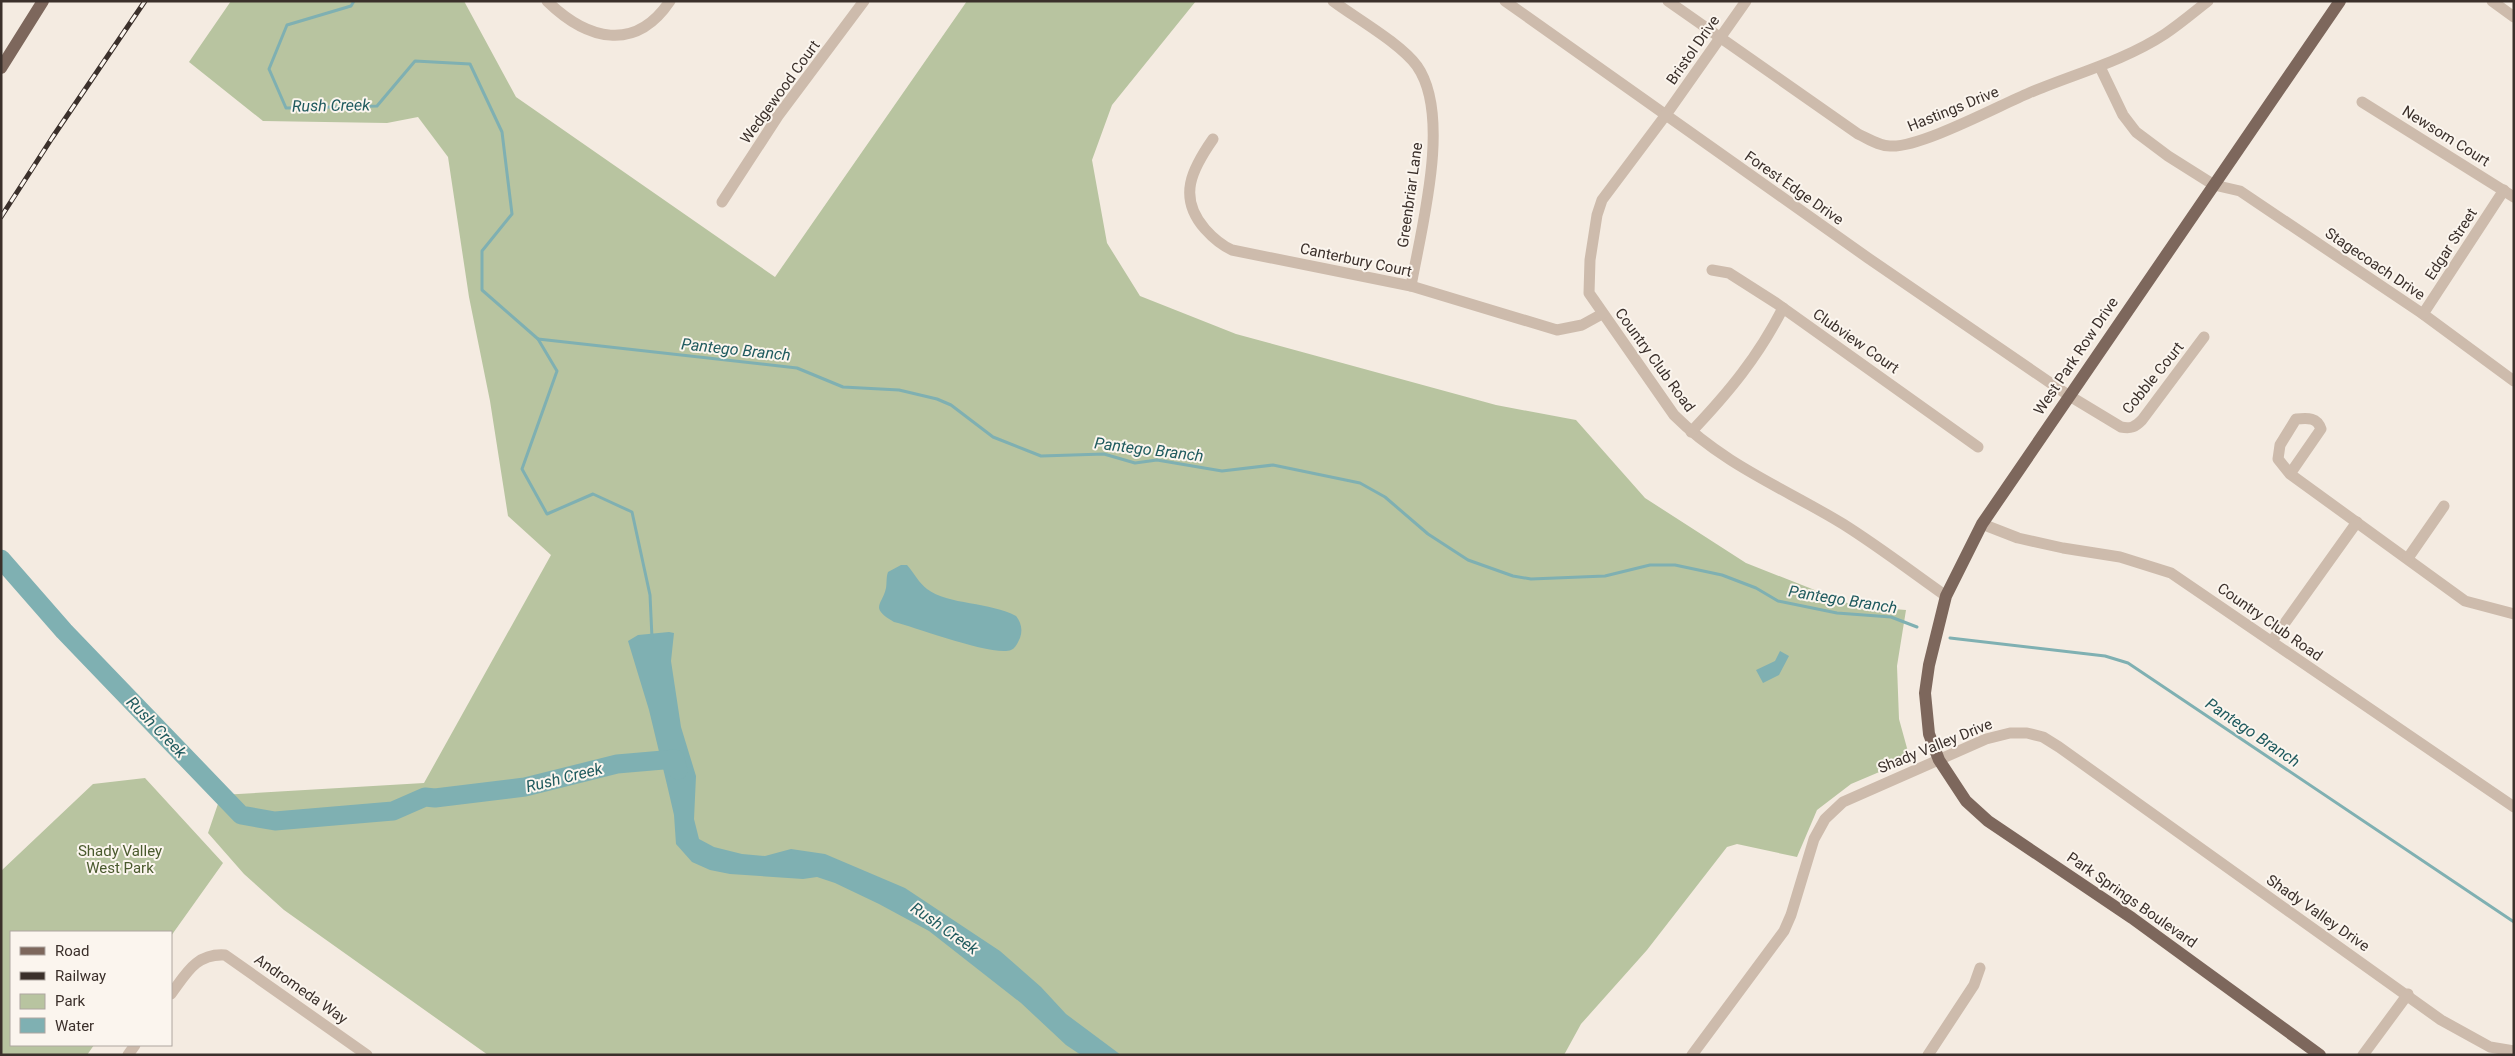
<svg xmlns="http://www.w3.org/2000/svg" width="2515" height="1056" font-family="Roboto,sans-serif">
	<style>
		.green { fill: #b8c4a0 }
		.water { fill: #7fb0b2 }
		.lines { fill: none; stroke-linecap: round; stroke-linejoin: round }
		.stream { stroke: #7fb0b2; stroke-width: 3 }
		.river { stroke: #7fb0b2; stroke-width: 19 }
		.minor { stroke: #cdbbac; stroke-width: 11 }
		.major { stroke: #7d675c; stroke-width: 12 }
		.rail-casing { stroke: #3b302b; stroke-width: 5 }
		.rail { stroke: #fbf5ee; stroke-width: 3; stroke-dasharray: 9; stroke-linecap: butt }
		.labels { text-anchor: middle; stroke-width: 4; stroke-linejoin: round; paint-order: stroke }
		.street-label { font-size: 15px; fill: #3b302b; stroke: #fbf5ee }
		.park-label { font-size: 15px; fill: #4a5a2e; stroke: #fbf5ee }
		.water-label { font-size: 16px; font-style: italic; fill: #1f5a5e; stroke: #fbf5ee }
	</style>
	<rect width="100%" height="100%" fill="#f4ebe1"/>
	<g class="green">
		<path d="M 231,1 L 464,1 L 516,97 L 775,277 L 967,1 L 1196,1 L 1112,105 L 1092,160 L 1107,243 L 1140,296 L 1236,334 L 1496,405 L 1576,420 L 1645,498 L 1746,563 L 1855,606 L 1906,610 L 1897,666 L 1899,719 L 1910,759 L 1851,784 L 1817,810 L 1797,857 L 1737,844 L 1727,847 L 1647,950 L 1581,1024 L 1564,1055 L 488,1055 L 284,910 L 244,874 L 208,833 L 221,795 L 424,783 L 551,555 L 508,516 L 490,401 L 469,297 L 448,157 L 418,117 L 387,123 L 263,121 L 189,62 Z"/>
		<path d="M 145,778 L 223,863 L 171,936 L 171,932 L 11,932 L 11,1045 L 94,1045 L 87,1055 L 1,1055 L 1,871 L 93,784 Z"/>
	</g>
	<g class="water">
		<path d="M 901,565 L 907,565 C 914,573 919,583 927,589 C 948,605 991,602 1016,616 C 1021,622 1023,630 1020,638 C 1018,642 1016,648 1011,650 C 994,657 915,627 894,622 C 869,607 882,606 886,588 C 887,583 886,577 888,572 Z"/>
		<path d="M 669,632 L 674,633 L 671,661 L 681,727 L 696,776 L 694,819 L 699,839 L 714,847 L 742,854 L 765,856 L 791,849 L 825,854 L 905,888 L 1000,951 L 1041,987 L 1066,1014 L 1121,1055 L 1081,1055 L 1066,1045 L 1021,1003 L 929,931 L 879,904 L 835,883 L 817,877 L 803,879 L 730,874 L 710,870 L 692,862 L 676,844 L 674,815 L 668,789 L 649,710 L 628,641 L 638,635 Z"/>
		<path d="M 1780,651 L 1789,656 L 1779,675 L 1763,683 L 1756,670 L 1775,661 Z"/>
	</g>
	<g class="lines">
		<g class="stream">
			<path d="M 354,1 L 351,6 L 287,25 L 269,69 L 286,108 L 377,106 L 415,61 L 470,64 L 502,132 L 512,214 L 482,251 L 482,290 L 538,339 L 557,371 L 522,469 L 547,514 L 593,494 L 632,512 L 650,595 L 652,638"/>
			<path d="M 538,339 L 797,368 L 843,387 L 899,390 L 937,399 L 951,405 L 993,437 L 1041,456 L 1104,454 L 1135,463 L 1157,460 L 1222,471 L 1273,465 L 1360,483 L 1385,497 L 1428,534 L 1468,560 L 1513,576 L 1531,579 L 1605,576 L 1650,565 L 1675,565 L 1722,575 L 1756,588 L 1778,601 L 1837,613 L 1891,617 L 1917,627"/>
			<path d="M 1950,638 L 2105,656 L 2128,663 L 2514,922"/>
		</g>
		<path class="river" d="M 1,559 L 64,631 L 241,815 L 275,821 L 393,811 L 425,797 L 435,798 L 525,787 L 617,764 L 675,759 L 678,770"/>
		<g class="minor">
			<path d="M 547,1 C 587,40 635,53 670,1"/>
			<path d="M 1333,1 C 1357,19 1400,43 1417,66 C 1452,116 1421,229 1411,286"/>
			<path d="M 1505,1 L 1868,258 L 2068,395 L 2121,427 C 2131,429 2135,427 2142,420 L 2204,337"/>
			<path d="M 1668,1 L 1858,134 C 1869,139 1879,146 1890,146 C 1920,148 1998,106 2029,93 C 2074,74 2124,61 2165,34 C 2180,24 2194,12 2208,1"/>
			<path d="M 1746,1 L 1665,116 L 1602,200 L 1597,215 L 1590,260 L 1589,293 L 1674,415 C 1724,465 1784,488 1843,524 C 1878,546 1912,572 1946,596"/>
			<path d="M 2492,1 L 2514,17"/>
			<path d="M 2100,67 L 2123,115 L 2136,132 L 2168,156 L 2214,185 L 2240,191 L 2423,314 L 2514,381"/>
			<path d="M 2362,102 L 2514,197"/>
			<path d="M 1213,139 C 1192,169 1177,197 1205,229 C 1213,238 1221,245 1232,250 L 1411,286 L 1557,330 L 1582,325 L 1602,314"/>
			<path d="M 722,202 L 778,116 L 864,1"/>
			<path d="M 1712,270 L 1729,273 L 1776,303 L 1978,447"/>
			<path d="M 2423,314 L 2504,190"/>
			<path d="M 1691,432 C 1729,392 1758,357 1783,308"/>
			<path d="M 2290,474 L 2321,429 C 2317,417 2308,418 2296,419 L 2280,445 L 2278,459 L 2290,474 L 2465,601 L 2514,614"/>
			<path d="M 1982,524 L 2018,538 L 2063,548 L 2120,557 L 2171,573 L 2514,807"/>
			<path d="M 2408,558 L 2444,506"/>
			<path d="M 2272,641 L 2357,522"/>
			<path d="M 171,994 C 186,974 196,953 225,955 L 367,1055"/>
			<path d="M 128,1055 L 135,1045"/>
			<path d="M 1692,1055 L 1784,931 L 1791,915 L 1814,839 L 1825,819 L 1843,802 L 1986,739 L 2010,733 L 2027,733 L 2043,737 L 2059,747 L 2441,1020 L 2490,1047 L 2514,1051"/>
			<path d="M 1928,1055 L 1974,985 L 1980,968"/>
			<path d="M 2363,1055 L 2408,994"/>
		</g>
		<g class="major">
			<path d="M 1,68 L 43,1"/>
			<path d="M 2320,1055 L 2132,918 L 1988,821 L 1966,801 L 1939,760 L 1929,734 L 1925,693 L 1929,665 L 1946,596 L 1982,524 L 2340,1"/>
		</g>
		<defs>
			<path id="rail" d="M 1,217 L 52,138 L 145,1"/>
		</defs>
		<use href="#rail" class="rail-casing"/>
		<use href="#rail" class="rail"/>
	</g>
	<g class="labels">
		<g class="street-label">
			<text transform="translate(1693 50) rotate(-55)" y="5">Bristol Drive</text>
			<text transform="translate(780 92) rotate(-54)" y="5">Wedgewood Court</text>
			<text transform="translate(1953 109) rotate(-22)" y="5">Hastings Drive</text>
			<text transform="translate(2446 136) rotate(32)" y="5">Newsom Court</text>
			<text transform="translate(1794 188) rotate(35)" y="5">Forest Edge Drive</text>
			<text transform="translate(1410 195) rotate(-82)" y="5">Greenbriar Lane</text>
			<text transform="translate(2451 244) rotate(-57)" y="5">Edgar Street</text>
			<text transform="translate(1356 260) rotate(12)" y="5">Canterbury Court</text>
			<text transform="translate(2375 264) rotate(34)" y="5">Stagecoach Drive</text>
			<text transform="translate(1856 341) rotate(35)" y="5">Clubview Court</text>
			<text transform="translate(2076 356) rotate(-56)" y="5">West Park Row Drive</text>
			<text transform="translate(1655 360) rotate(54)" y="5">Country Club Road</text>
			<text transform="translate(2153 378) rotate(-51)" y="5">Cobble Court</text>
			<text transform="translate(2270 622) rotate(35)" y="5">Country Club Road</text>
			<text transform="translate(1935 746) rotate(-22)" y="5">Shady Valley Drive</text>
			<text transform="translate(2132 900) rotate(35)" y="5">Park Springs Boulevard</text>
			<text transform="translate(2318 913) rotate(35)" y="5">Shady Valley Drive</text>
			<text transform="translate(301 989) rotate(35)" y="5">Andromeda Way</text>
		</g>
		<g class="park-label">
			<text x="120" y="856">Shady Valley<tspan x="120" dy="17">West Park</tspan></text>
		</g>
		<g class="water-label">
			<text transform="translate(331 105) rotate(-1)" y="6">Rush Creek</text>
			<text transform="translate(736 349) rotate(6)" y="6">Pantego Branch</text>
			<text transform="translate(1149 449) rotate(7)" y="6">Pantego Branch</text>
			<text transform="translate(1843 599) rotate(9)" y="6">Pantego Branch</text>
			<text transform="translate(157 727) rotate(46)" y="6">Rush Creek</text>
			<text transform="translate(2253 732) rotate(34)" y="6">Pantego Branch</text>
			<text transform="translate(564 777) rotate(-14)" y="6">Rush Creek</text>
			<text transform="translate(945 928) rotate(35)" y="6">Rush Creek</text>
		</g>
	</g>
	<rect width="2515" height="1056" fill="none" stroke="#3b302b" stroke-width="5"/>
	<rect x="10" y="931" width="162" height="115" fill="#fbf5ee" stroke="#aea6a0"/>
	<rect x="20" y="947" width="25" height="8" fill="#7d675c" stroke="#aea6a0"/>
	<text x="55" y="956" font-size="15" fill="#3b302b">Road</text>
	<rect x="20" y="972" width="25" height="8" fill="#3b302b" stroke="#aea6a0"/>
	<text x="55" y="981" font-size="15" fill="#3b302b">Railway</text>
	<rect x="20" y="994" width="25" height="15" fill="#b8c4a0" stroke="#aea6a0"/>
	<text x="55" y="1006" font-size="15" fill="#3b302b">Park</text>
	<rect x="20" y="1018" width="25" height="15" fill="#7fb0b2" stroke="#aea6a0"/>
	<text x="55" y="1031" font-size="15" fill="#3b302b">Water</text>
</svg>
